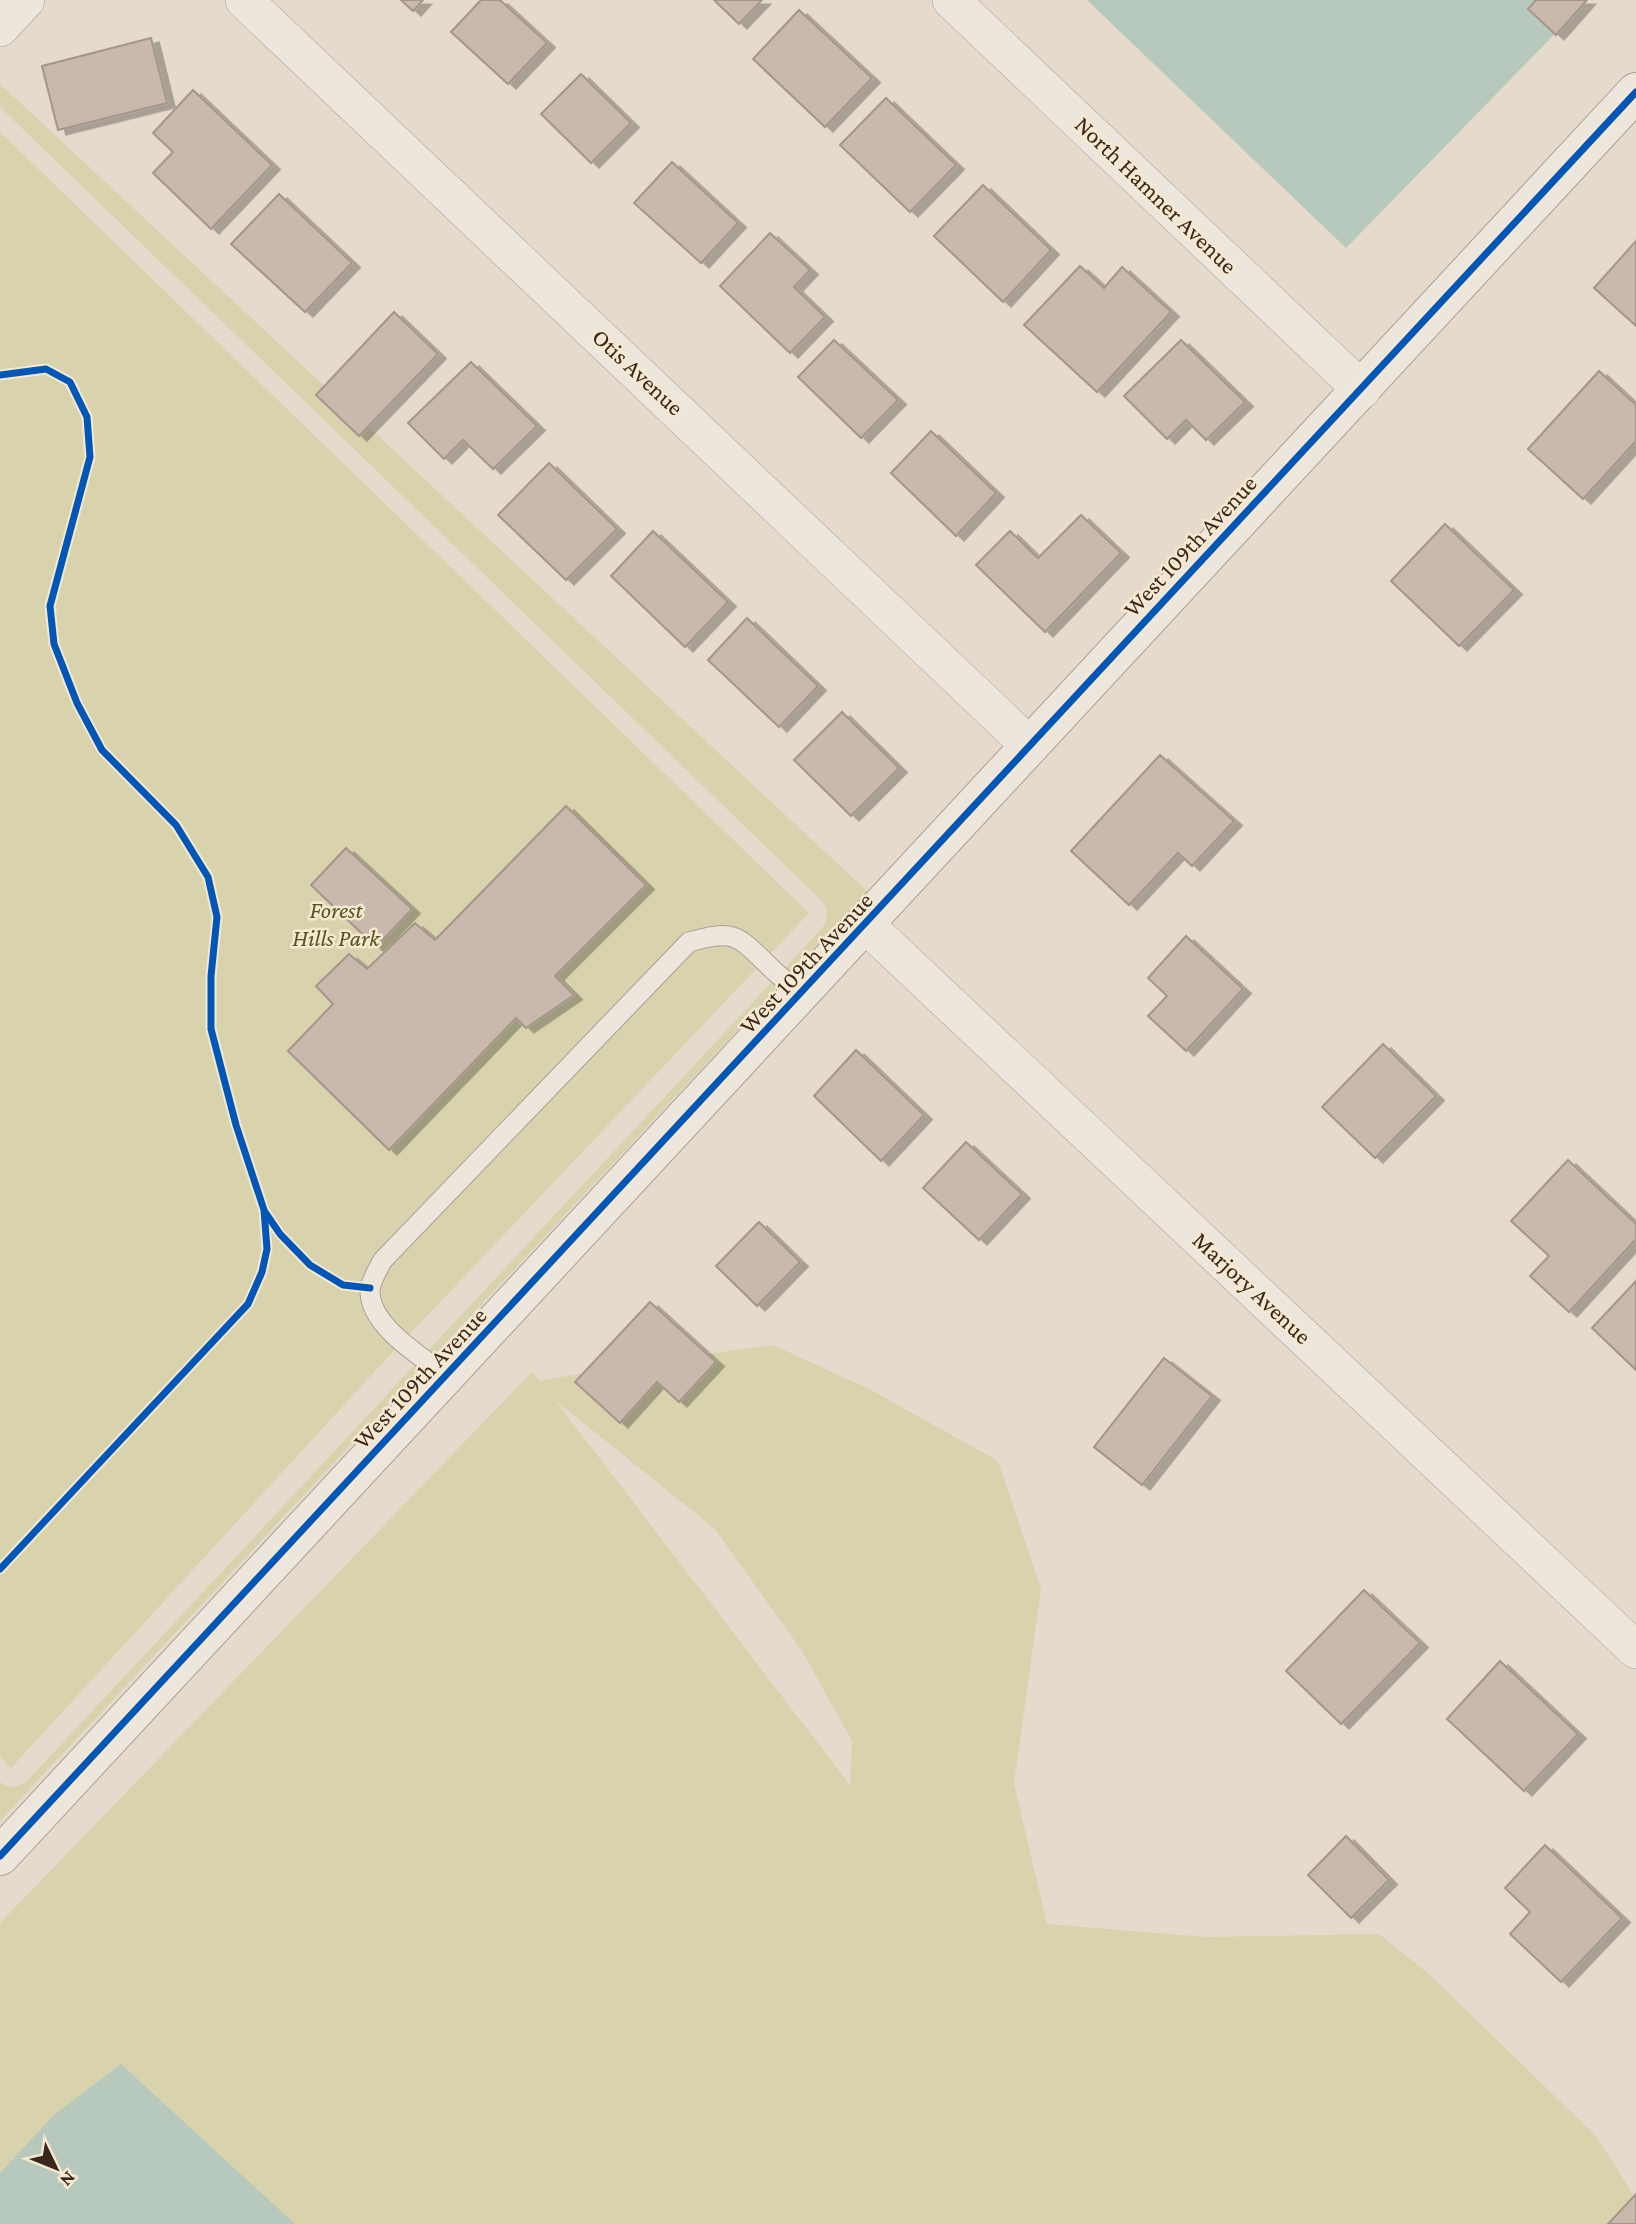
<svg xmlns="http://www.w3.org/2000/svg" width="1636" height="2224" font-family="'Crimson Pro',serif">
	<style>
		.green { fill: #d8d3ad; fill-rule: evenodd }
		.water { fill: #b7c9bc }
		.building { fill: #c9b8ac; stroke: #a5958a; stroke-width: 2; filter: url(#shadow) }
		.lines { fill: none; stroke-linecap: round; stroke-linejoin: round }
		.service-casing { stroke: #aa9f95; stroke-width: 21 }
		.minor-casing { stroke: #aa9f95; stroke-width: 38 }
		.tertiary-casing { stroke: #aa9f95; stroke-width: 40 }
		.service { stroke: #ede6dd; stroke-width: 19 }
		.minor { stroke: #ede6dd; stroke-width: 37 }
		.tertiary { stroke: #ede6dd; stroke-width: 38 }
		.cycleway-casing { stroke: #f7e8d0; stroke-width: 11 }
		.cycleway { stroke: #0057b8; stroke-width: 7 }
		.labels { text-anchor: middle; stroke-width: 5; stroke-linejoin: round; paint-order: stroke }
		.street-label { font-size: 24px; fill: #39271c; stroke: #f7e8d0 }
		.park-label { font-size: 24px; font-style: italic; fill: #4e5622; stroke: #f7e8d0 }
	</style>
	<defs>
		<filter id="shadow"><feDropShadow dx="8" dy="4.5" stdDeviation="0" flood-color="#0004"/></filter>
	</defs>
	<rect width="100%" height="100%" fill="#e5dacb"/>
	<g class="green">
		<path d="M 0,84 L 867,891 L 0,1821 L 0,1782 C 9,1789 17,1787 26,1782 L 823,927 C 828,917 829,909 821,900 L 0,107 Z"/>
		<path d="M 0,132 L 809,913 L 388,1357 L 11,1768 L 0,1757 Z"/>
		<path d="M 773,1345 L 871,1390 L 998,1461 L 1041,1589 L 1014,1784 L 1047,1924 L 1206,1937 L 1379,1934 L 1430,1975 L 1597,2137 L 1636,2199 L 1636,2224 L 0,2224 L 0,1923 L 532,1372 L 539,1381 L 627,1365 ZM 555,1400 L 715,1529 L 802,1651 L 852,1741 L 850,1785 Z"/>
	</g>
	<g class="water">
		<path d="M 1087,0 L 1581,0 L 1585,3 L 1346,248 Z"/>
		<path d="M 121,2064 L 295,2224 L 0,2224 L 0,2173 L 53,2116 Z"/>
	</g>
	<g class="building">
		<path d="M 401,0 L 423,0 L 413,11 Z"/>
		<path d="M 481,0 L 500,0 L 547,43 L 508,84 L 451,32 Z"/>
		<path d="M 714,0 L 762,0 L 739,24 Z"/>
		<path d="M 1536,0 L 1587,0 L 1556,35 L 1528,9 Z"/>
		<path d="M 799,10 L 872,78 L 825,127 L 753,59 Z"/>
		<path d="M 151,38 L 167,103 L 58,130 L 42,66 Z"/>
		<path d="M 581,74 L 631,123 L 591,163 L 541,114 Z"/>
		<path d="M 193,90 L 272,165 L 211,229 L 153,173 L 173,152 L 153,133 Z"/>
		<path d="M 886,98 L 956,165 L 910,212 L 840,145 Z"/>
		<path d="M 672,162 L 738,223 L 701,263 L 634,203 Z"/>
		<path d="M 983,185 L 1051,250 L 1003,302 L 934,236 Z"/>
		<path d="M 279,194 L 352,263 L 305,312 L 231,244 Z"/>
		<path d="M 770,233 L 810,270 L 794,287 L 825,317 L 790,353 L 720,286 Z"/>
		<path d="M 1636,241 L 1636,326 L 1594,288 Z"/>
		<path d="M 1080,266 L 1104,288 L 1122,267 L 1171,312 L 1097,392 L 1024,325 Z"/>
		<path d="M 394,312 L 438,354 L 359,436 L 316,395 Z"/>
		<path d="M 834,340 L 898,400 L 861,438 L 798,377 Z"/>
		<path d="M 1181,340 L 1245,402 L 1206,440 L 1186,420 L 1167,439 L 1124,396 Z"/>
		<path d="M 471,362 L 537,426 L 493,469 L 463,440 L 444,459 L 408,423 Z"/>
		<path d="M 1599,371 L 1636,405 L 1636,441 L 1583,499 L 1528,449 Z"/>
		<path d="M 931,431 L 996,493 L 956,536 L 891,473 Z"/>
		<path d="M 549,463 L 617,529 L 566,580 L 498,515 Z"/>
		<path d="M 1081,515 L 1121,553 L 1045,632 L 976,565 L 1010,531 L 1038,558 Z"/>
		<path d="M 1445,524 L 1514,590 L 1459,646 L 1391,581 Z"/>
		<path d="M 653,531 L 728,602 L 685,647 L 611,576 Z"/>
		<path d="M 747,618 L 818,686 L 779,727 L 708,660 Z"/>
		<path d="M 842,712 L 899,768 L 851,816 L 794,760 Z"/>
		<path d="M 1160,755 L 1234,821 L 1192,866 L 1178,853 L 1129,905 L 1071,851 Z"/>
		<path d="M 566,806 L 646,885 L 555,976 L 574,995 L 526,1028 L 516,1018 L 389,1150 L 288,1051 L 333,1004 L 316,986 L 349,954 L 367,969 L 415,923 L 435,940 Z"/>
		<path d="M 346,848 L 412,909 L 376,947 L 311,885 Z"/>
		<path d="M 1186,936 L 1243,989 L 1186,1051 L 1148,1016 L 1167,996 L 1148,978 Z"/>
		<path d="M 1383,1044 L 1436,1096 L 1375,1158 L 1322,1107 Z"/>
		<path d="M 856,1050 L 924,1115 L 881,1161 L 814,1096 Z"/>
		<path d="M 966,1142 L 1022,1194 L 979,1240 L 923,1188 Z"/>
		<path d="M 1568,1160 L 1636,1224 L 1636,1239 L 1569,1312 L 1530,1276 L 1549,1256 L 1511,1221 Z"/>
		<path d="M 759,1222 L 800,1262 L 757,1306 L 716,1266 Z"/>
		<path d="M 1636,1281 L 1636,1370 L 1592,1328 Z"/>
		<path d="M 650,1302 L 716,1362 L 679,1402 L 657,1382 L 620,1423 L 575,1382 Z"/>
		<path d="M 1164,1358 L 1212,1396 L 1142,1485 L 1094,1447 Z"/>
		<path d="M 1364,1590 L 1420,1643 L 1341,1724 L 1286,1671 Z"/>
		<path d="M 1500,1661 L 1578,1734 L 1524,1791 L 1447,1719 Z"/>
		<path d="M 1346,1836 L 1389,1880 L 1351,1918 L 1308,1875 Z"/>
		<path d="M 1545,1845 L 1622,1918 L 1561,1982 L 1510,1934 L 1530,1912 L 1505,1888 Z"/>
		<path d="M 1636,2194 L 1636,2224 L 1608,2224 Z"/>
	</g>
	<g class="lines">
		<defs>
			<path id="service" d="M 447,1376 C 422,1357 369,1326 370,1290 C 371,1280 378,1269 383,1260 L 689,942 C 735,929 737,935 770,967 C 780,977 792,986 803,995"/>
			<g id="minor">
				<path d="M 244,0 L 1030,746"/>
				<path d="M 951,0 L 1362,390"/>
				<path d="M 0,28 L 26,0"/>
				<path d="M 867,926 L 1636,1650"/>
			</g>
			<path id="tertiary" d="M 0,1856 C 547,1270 1092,682 1636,92"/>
		</defs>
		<use href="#service" class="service-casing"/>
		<use href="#minor" class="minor-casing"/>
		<use href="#tertiary" class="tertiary-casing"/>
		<use href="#service" class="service"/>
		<use href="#minor" class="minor"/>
		<use href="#tertiary" class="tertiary"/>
		<defs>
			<g id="cycleway">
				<path d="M 0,375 L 46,369 L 70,382 L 87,417 L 90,457 L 50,606 L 54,644 L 77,703 L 102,750 L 176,825 L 208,877 L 217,917 L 211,976 L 211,1029 L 236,1125 L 264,1210 L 267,1249 L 262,1272 L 248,1304 L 0,1569"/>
				<path d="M 265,1212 L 280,1234 L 310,1265 L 343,1285 L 370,1288"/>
				<path d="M 0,1856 C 547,1270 1092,682 1636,92"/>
			</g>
		</defs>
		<use href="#cycleway" class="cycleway-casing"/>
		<use href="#cycleway" class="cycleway"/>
	</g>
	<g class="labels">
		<g class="street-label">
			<text transform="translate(1156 195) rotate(44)" y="8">North Hamner Avenue</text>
			<text transform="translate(638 372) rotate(43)" y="8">Otis Avenue</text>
			<text transform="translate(1190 546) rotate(-47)" y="8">West 109th Avenue</text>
			<text transform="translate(806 963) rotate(-47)" y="8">West 109th Avenue</text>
			<text transform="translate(1252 1288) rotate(43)" y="8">Marjory Avenue</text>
			<text transform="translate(420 1378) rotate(-47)" y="8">West 109th Avenue</text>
		</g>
		<g class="park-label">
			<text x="336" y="918">Forest<tspan x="336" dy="28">Hills Park</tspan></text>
		</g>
	</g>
	<g transform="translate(56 2168) rotate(133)" stroke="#f7e8d0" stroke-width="5" paint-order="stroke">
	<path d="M0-5L12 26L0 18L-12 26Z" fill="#39271c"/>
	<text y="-10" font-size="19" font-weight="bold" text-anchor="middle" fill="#39271c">N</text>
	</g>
</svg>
